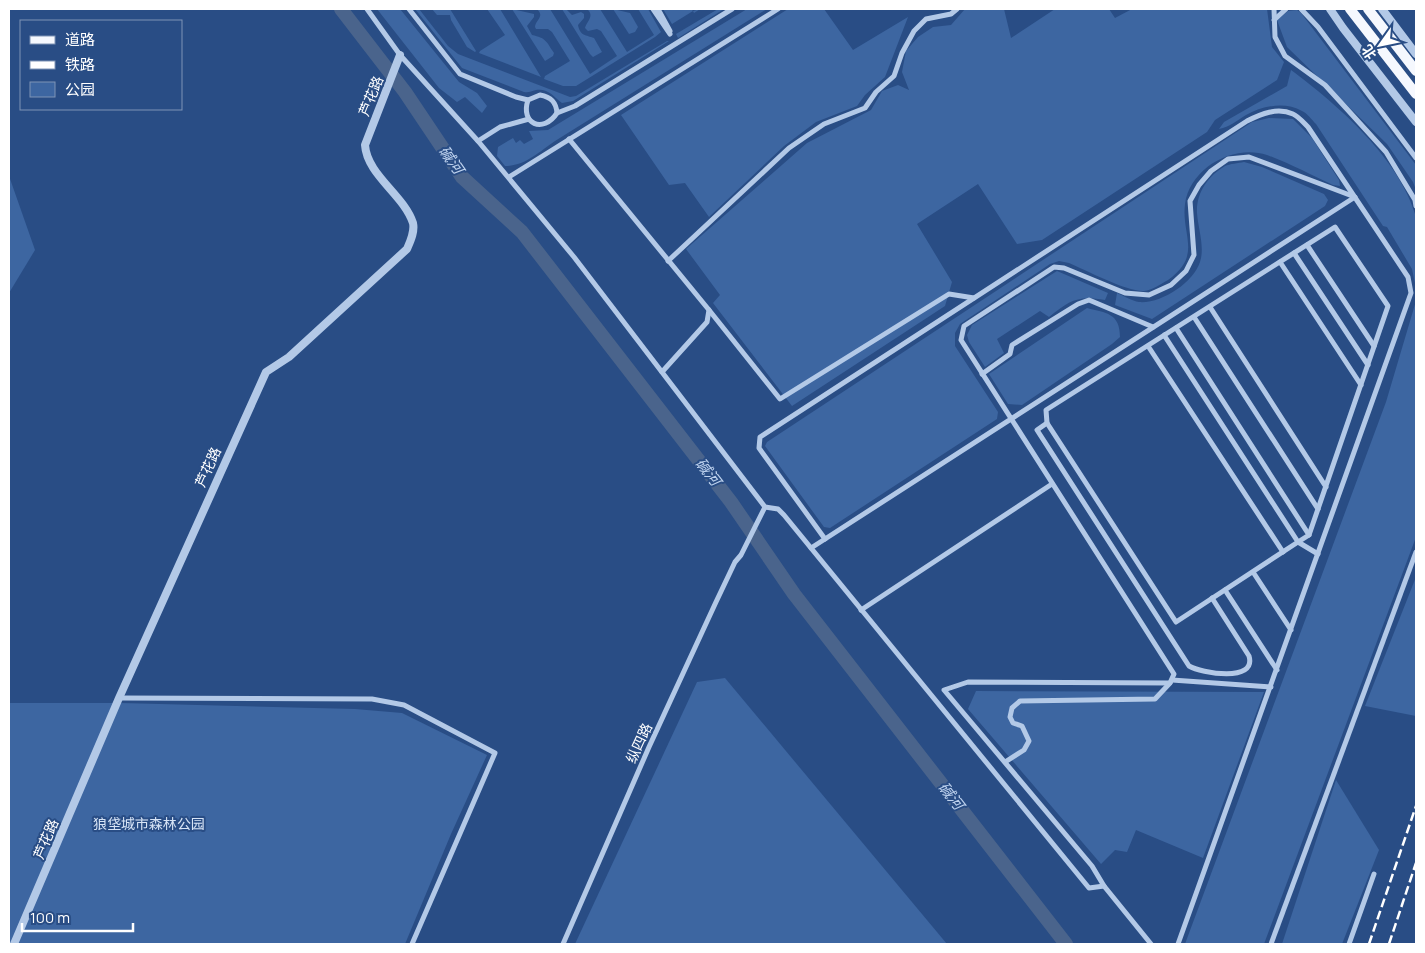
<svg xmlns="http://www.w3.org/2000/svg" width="1425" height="953" font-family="Manrope,'Noto Sans SC',sans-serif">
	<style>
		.green { fill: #3d66a1 }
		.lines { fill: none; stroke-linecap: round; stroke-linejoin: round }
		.river { stroke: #4a648c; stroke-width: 14 }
		.minor { stroke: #b3c9e7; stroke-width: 5 }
		.tertiary { stroke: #b3c9e7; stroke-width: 8 }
		.primary { stroke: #f5f8fe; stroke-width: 10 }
		.rail { stroke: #fff; stroke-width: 2.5; stroke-dasharray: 9 4; stroke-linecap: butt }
		.labels { text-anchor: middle; stroke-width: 4; stroke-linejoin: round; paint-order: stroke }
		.street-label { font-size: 14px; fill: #fff; stroke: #294d85 }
		.park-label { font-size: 14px; fill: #d7e4f6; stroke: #294d85 }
		.water-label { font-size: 15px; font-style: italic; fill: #bfd3ef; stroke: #294d85 }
	</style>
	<rect width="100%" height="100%" fill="#294d85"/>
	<g class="green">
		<path d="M 377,9 L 400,9 L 459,82 L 477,93 L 487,106 L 482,113 L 465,97 L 457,102 L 439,88 Z"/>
		<path d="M 415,9 L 419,9 L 448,46 L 458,54 L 570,97 L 576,96 L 667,41 L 669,41 L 573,101 L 562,103 C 554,97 548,88 536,90 C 531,91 529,93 524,92 L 462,68 Z"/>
		<path d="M 432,9 L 450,9 L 476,51 L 475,52 L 467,47 L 451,20 L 450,15 L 437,15 Z"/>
		<path d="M 487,9 L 500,9 L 541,77 L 479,53 L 480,51 L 505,35 Z"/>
		<path d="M 512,9 L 534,14 L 534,17 L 527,26 L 532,35 C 546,38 546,41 554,53 L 553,56 L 545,61 Z"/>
		<path d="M 537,9 L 550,9 L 590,74 L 617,56 L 601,31 L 597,29 L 588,31 L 585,28 C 587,21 595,16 587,9 L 600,9 L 627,52 L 654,35 L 638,9 L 648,9 L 661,32 L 655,37 L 576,86 L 563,86 L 544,79 L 545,76 L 570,61 L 552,32 L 548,29 L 536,29 L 535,27 C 536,19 545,17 537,9 Z"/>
		<path d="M 562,9 L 566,9 L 572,15 L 581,12 L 584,14 L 584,18 L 578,25 C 580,36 586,35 594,38 L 602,52 L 593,57 L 590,54 Z"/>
		<path d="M 613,9 L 630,13 L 638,27 L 635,32 L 629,34 Z"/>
		<path d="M 663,9 L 691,9 L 693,11 L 700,9 L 694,13 L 693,11 L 672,24 Z"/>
		<path d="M 718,9 L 724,9 L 678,38 L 676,34 Z"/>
		<path d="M 747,9 L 767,9 L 555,141 C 539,152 525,166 505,166 L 497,156 L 498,147 L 513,138 L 516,143 L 520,140 L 524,144 L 533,139 L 529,131 L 548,130 Z"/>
		<path d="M 788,9 L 824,9 L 853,50 L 908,17 L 885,77 L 865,95 L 857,106 L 816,122 L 784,146 L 709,217 L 685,183 L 669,185 L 621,115 Z"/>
		<path d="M 965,9 L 1004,9 L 1011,38 L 1055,9 L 1109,9 L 1115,18 L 1132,9 L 1267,9 L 1272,47 L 1284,62 L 1277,80 L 1215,120 L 1207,132 L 1042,240 L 1017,244 L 978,184 L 917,224 L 952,282 L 945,306 L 792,406 L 713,303 L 720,295 L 686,249 L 807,143 L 871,110 L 882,91 L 898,85 L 909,90 L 902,72 L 906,51 L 918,37 L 933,27 L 951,25 Z"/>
		<path d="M 1297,10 L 1301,13 L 1416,165 L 1416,190 L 1413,182 L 1387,144 L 1287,47 L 1277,20 L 1288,11 Z"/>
		<path d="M 1291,70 C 1338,105 1400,159 1416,217 L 1416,537 L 1264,944 L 1185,944 L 1386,402 L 1416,301 L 1416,288 L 1412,269 L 1387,227 L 1383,226 L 1316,124 C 1312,120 1307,113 1302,111 C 1285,101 1262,106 1246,115 C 1236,121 1230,127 1219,129 L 1224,122 L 1287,86 Z"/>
		<path d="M 1269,118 L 1293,119 L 1312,138 L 1339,180 L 1340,186 L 1333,185 C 1311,175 1289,163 1267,155 C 1233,144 1190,168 1185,204 C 1181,235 1203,255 1168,280 C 1161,284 1152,290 1144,291 C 1127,292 1086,270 1069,263 L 1059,261 L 1050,264 L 960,324 L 955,333 L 955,346 L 998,412 L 997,419 L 830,528 L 824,527 L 765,446 L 767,442 L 1252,122 Z"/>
		<path d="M 1244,162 L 1262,167 L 1324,194 L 1328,200 L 1325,206 L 1152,319 L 1115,305 L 1117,293 C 1124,296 1132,301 1139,302 C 1161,304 1193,283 1200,262 C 1205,247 1198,228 1197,213 C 1196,193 1208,176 1225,166 C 1230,164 1238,163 1244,162 Z"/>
		<path d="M 9,176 L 35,250 L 9,293 Z"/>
		<path d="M 1057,271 L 1108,293 L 1105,300 C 1078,295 1070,300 1049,317 L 1040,311 L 997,339 L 1004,353 L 985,367 L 969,342 L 967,335 L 972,325 Z"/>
		<path d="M 1087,308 C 1106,313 1120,313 1120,337 L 1112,344 L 1022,405 L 1008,404 L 989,374 Z"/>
		<path d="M 1416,577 L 1416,716 L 1365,706 Z"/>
		<path d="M 725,678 L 947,944 L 575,944 L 697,682 Z"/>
		<path d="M 976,691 L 1264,692 L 1203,858 L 1136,830 L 1127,852 L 1115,850 L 1101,864 L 968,709 Z"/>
		<path d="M 9,703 L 121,703 L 355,709 L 402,713 L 487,755 L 451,834 L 405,944 L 9,944 Z"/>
		<path d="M 1336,780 L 1379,850 L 1342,944 L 1282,944 Z"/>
	</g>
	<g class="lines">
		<path class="river" d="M 341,9 L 405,92 L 462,177 L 522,232 L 731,502 L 794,594 L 1066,944"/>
		<g class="minor">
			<path d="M 367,9 L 400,55 L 478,141 L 574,257 L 765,507 L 778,509 L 784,515 L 1089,888 L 1104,886 L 1151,944"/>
			<path d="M 409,9 L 460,74 L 516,97 L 528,100"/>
			<path d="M 653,9 L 670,34"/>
			<path d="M 658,9 L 670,31"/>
			<path d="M 1274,9 L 1275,37 L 1285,56 L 1325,85 L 1386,152 L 1415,200 L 1416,206"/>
			<path d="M 1301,9 L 1318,27 L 1416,158"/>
			<path d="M 1274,20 L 1286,9"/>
			<path d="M 540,95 C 551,97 556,102 557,113 C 543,134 520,124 528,100 Z"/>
			<path d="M 557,113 L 575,106 L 732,9"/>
			<path d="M 569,139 L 709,310 L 707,322 L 662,372"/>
			<path d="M 478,141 L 500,127 L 529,119"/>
			<path d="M 509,177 L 778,9"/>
			<path d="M 1307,245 L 1374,346"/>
			<path d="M 1294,253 L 1368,365"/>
			<path d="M 668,261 L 789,148 L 824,124 L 865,108 L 876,92 L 894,76 L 902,53 L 914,31 L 926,19 L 951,14 L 957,9"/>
			<path d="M 1280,262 L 1361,385"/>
			<path d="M 1210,307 L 1326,487"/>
			<path d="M 709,310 L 780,399 L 949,294 L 974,298"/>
			<path d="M 1194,317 L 1318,509"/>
			<path d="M 1176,328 L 1309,535"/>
			<path d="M 1164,335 L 1298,542 L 1309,535 L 1388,306 L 1335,227 L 1046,410 L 1047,423 L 1176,622 L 1298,542 L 1318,554"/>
			<path d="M 1148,346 L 1283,552"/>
			<path d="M 982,374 L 1010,354 L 1012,345 L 1078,304 L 1089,300 L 1153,327"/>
			<path d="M 1047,423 L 1037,430 L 1189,666 C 1201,673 1257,683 1249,656 L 1212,598"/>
			<path d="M 825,539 L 759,448 L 760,437 L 1247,121 C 1261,114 1277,107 1293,114 C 1298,116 1304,123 1308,127 L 1408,277 L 1411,293 L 1178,944"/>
			<path d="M 811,548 L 825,539 C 1001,425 1178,311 1355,197 L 1249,157 L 1228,159 L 1211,171 L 1199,185 L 1190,201 L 1194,255 L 1186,271 L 1171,285 L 1149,295 L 1125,293 L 1064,268 L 1054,267 L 964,326 L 961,340 L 1174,674 L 1170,683 L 968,682 L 944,690 L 1092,866 L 1104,886"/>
			<path d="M 1253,572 L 1291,630"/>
			<path d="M 1225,590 L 1277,670"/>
			<path d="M 861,610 L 1052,484"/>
			<path d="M 1172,680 L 1271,687"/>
			<path d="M 119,698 L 372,699 L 404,705 L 495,753 L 412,944"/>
			<path d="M 1005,762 L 1024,750 L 1029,741 L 1022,726 L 1013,723 L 1010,717 L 1012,708 L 1020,701 L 1155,699 L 1170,683"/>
			<path d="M 563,944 L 649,747 L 716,602 L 735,562 L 741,555 L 765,507"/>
			<path d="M 1271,944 L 1416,552"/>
			<path d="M 1349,944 L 1374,874"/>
		</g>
		<g class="tertiary">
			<path d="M 1330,9 L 1343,28 L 1416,122"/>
			<path d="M 1382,9 L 1416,54"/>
			<path d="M 14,944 L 119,698 L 266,372 L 289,357 L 407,249 C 410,242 415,232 413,223 C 404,195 367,175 365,145 L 400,55"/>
		</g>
		<g class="primary">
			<path d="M 1350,9 L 1416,94"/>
			<path d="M 1368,9 L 1416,71"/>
		</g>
		<g class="rail">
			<path d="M 1369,944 L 1416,806"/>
			<path d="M 1389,944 L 1416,863"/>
		</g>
	</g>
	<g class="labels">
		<g class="street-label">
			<text transform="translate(371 96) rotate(-68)" y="5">芦花路</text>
			<text transform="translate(208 467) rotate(-66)" y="5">芦花路</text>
			<text transform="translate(639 743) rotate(-65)" y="5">纵四路</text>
			<text transform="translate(46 839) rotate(-67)" y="5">芦花路</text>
		</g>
		<g class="park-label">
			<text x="149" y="829">狼垡城市森林公园</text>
		</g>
		<g class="water-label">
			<text transform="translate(451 160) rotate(55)" y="5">碱河</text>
			<text transform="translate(708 472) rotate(52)" y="5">碱河</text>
			<text transform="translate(951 796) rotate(52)" y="5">碱河</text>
		</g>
	</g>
	<rect width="1425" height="953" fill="none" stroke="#ffffff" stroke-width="20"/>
	<rect x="20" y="20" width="162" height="90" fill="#294d85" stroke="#7f94b6"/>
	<rect x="30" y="36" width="25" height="8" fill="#f5f8fe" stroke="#7f94b6"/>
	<text x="65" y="45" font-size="15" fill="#ffffff">道路</text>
	<rect x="30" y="61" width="25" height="8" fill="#ffffff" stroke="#7f94b6"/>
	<text x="65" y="70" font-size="15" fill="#ffffff">铁路</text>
	<rect x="30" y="82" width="25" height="15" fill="#3d66a1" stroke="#7f94b6"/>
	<text x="65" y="95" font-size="15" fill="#ffffff">公园</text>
	<g transform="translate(1380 45) rotate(237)" stroke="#294d85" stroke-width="4" paint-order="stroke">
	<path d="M0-4L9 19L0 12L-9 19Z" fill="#ffffff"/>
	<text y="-8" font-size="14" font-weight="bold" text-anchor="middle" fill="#ffffff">北</text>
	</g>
	<path d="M22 923v8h111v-8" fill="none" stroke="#ffffff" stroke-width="2.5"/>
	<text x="30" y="923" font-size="15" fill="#ffffff" stroke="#294d85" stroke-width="4" paint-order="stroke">100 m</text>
</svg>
